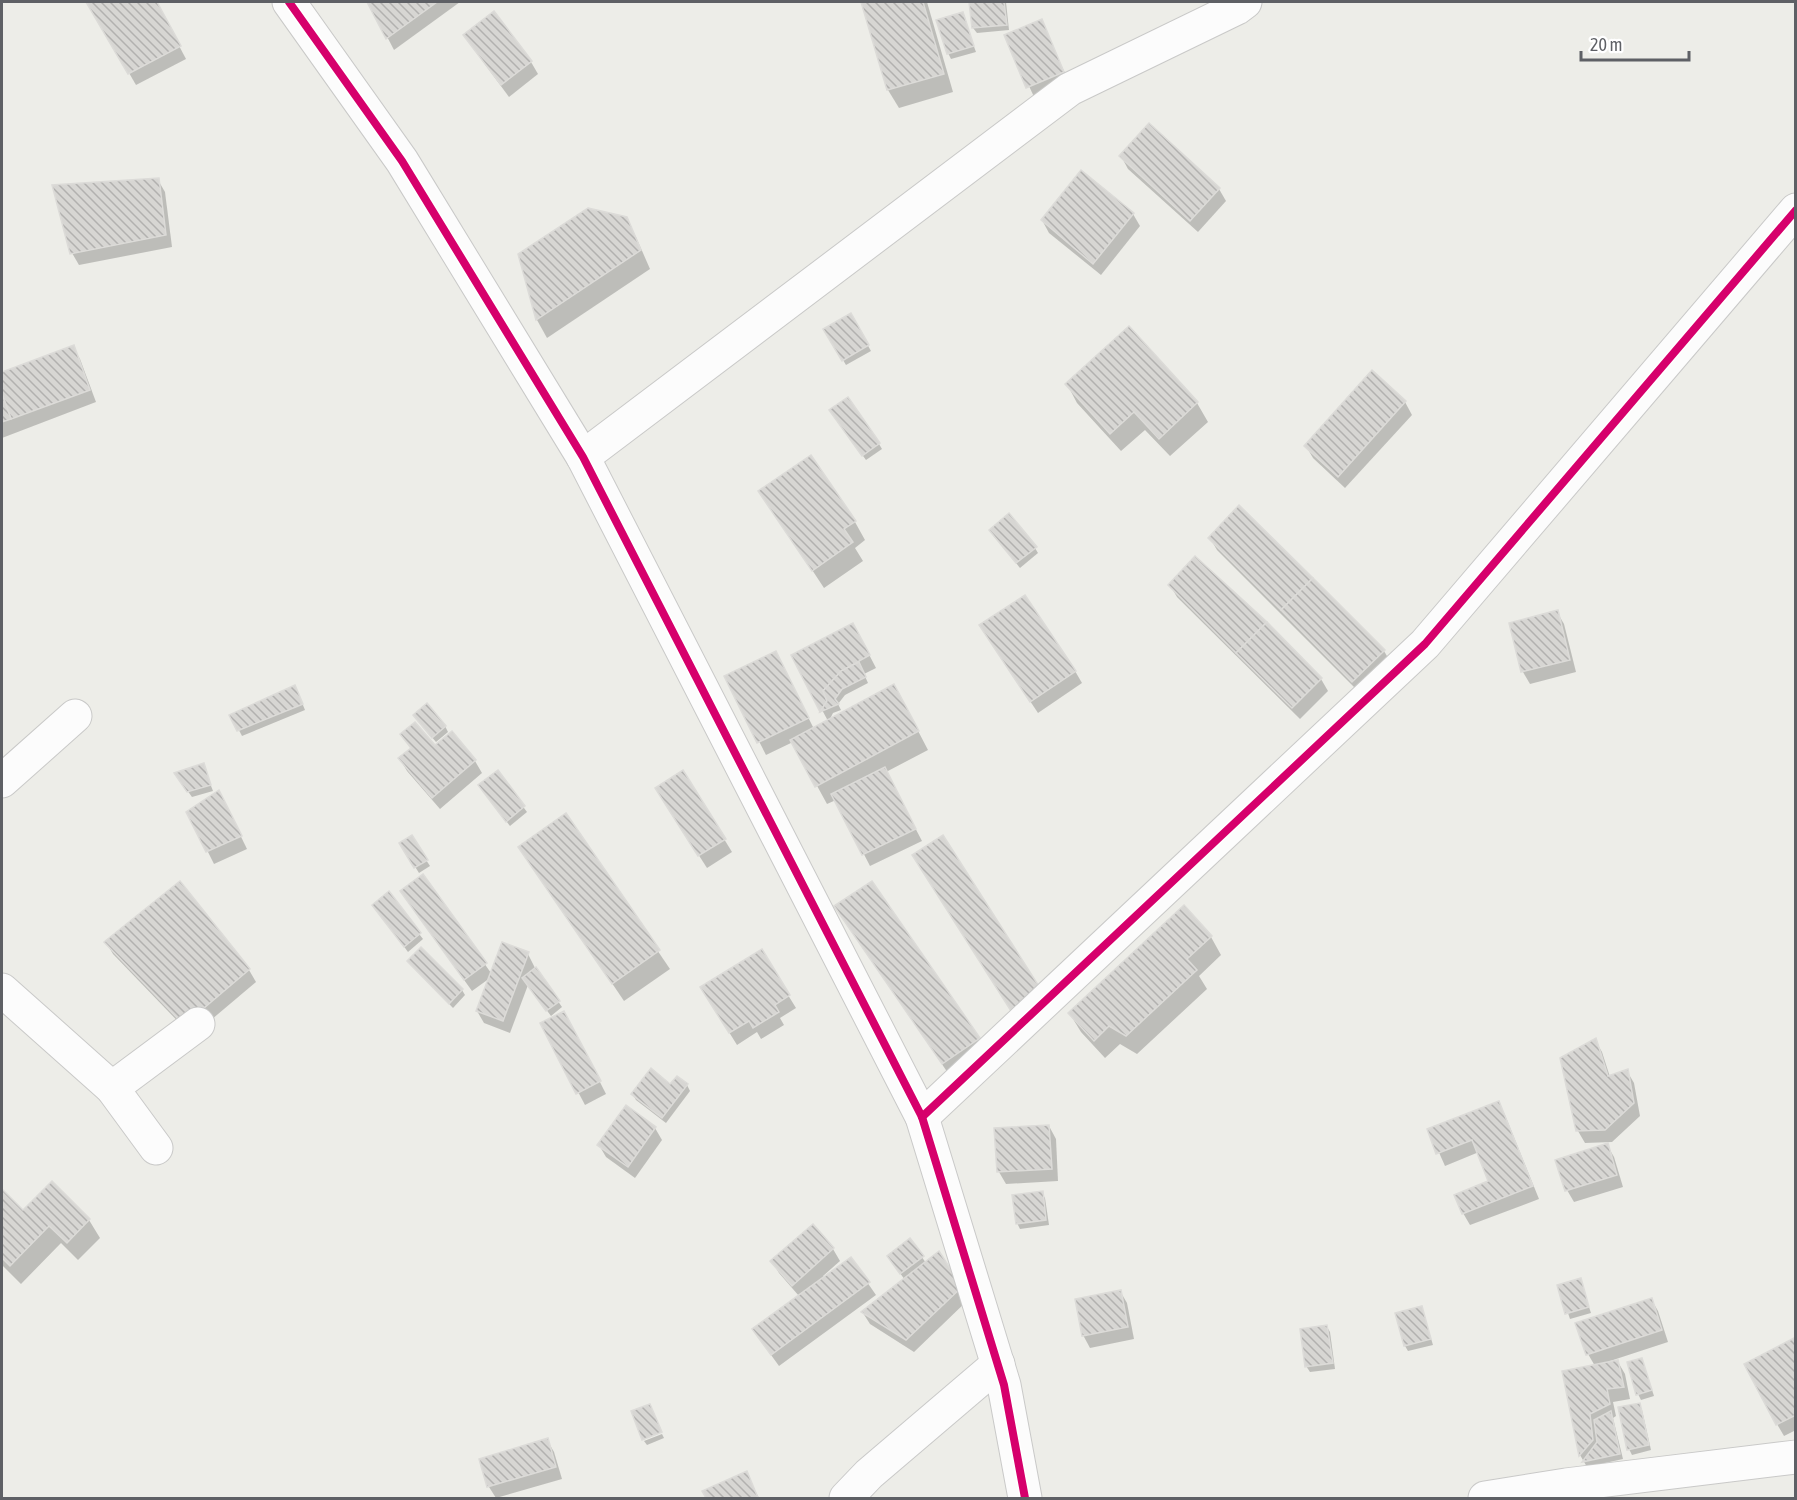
<svg xmlns="http://www.w3.org/2000/svg" width="1797" height="1500" font-family="'Asap Condensed',sans-serif">
	<style>
		.shadow { fill: #0003 }
		.building { fill: url(#building-back-hatch); stroke: #dcdbd8; stroke-width: 1.5 }
		.lines { fill: none; stroke-linecap: round; stroke-linejoin: round }
		.minor-casing { stroke: #c9c9c8; stroke-width: 35 }
		.minor { stroke: #fcfcfc; stroke-width: 33 }
		.cycleway-casing { stroke: #fff; stroke-width: 11 }
		.cycleway { stroke: #d6006c; stroke-width: 8 }
	</style>
	<defs>
		<pattern id="building-back-hatch" width="6" height="6" patternUnits="userSpaceOnUse" patternTransform="scale(1.5)"><rect width="6" height="6" fill="#d7d6d3"/><path d="M-1 5l2 2M0 0l6 6M5-1l2 2" fill="none" stroke="#b2b1af"/></pattern>
	</defs>
	<rect width="100%" height="100%" fill="#edede8"/>
	<g class="shadow">
		<path d="M 88,2 L 156,2 L 186,59 L 136,85 Z"/>
		<path d="M 369,2 L 460,2 L 394,50 Z"/>
		<path d="M 863,2 L 927,2 L 953,92 L 899,108 L 888,90 Z"/>
		<path d="M 971,2 L 1006,2 L 1009,30 L 977,33 L 973,28 Z"/>
		<path d="M 962,14 L 976,52 L 951,59 L 948,53 Z"/>
		<path d="M 1041,21 L 1070,84 L 1035,99 L 1006,36 Z"/>
		<path d="M 464,36 L 531,62 L 538,74 L 509,97 Z"/>
		<path d="M 1149,125 L 1219,189 L 1226,201 L 1198,232 L 1128,169 L 1121,156 Z"/>
		<path d="M 158,180 L 165,192 L 172,247 L 79,265 L 72,253 Z"/>
		<path d="M 1133,214 L 1140,226 L 1101,275 L 1049,233 L 1042,220 Z"/>
		<path d="M 626,219 L 636,237 L 650,269 L 547,338 L 537,320 L 520,255 Z"/>
		<path d="M 851,315 L 871,351 L 846,365 L 825,330 Z"/>
		<path d="M 1129,328 L 1197,403 L 1208,422 L 1170,456 L 1145,430 L 1121,451 L 1077,403 L 1067,384 Z"/>
		<path d="M 73,347 L 80,359 L 96,402 L 2,438 L 2,375 Z"/>
		<path d="M 1372,372 L 1405,402 L 1412,415 L 1345,488 L 1313,458 L 1306,446 Z"/>
		<path d="M 834,416 L 879,444 L 882,449 L 866,460 Z"/>
		<path d="M 760,491 L 855,522 L 865,540 L 855,548 L 863,561 L 824,588 Z"/>
		<path d="M 994,536 L 1035,548 L 1038,553 L 1020,568 Z"/>
		<path d="M 1210,538 L 1384,651 L 1391,663 L 1360,693 L 1217,550 Z"/>
		<path d="M 1170,585 L 1321,679 L 1328,691 L 1300,719 L 1177,597 Z"/>
		<path d="M 1557,612 L 1564,624 L 1576,672 L 1530,684 L 1523,672 L 1511,624 Z"/>
		<path d="M 860,637 L 876,668 L 864,674 L 868,683 L 845,695 L 838,704 L 841,710 L 833,713 L 829,721 L 904,704 L 928,750 L 886,772 L 922,841 L 870,866 L 836,800 L 827,804 L 793,742 L 766,755 L 726,677 L 782,665 L 814,729 L 828,721 L 793,656 Z"/>
		<path d="M 988,638 L 1075,671 L 1082,683 L 1038,713 Z"/>
		<path d="M 298,693 L 305,710 L 242,736 L 231,715 Z"/>
		<path d="M 418,721 L 445,726 L 448,732 L 436,742 Z"/>
		<path d="M 451,733 L 475,761 L 482,773 L 440,809 L 407,771 L 400,759 L 411,749 L 402,735 L 435,747 Z"/>
		<path d="M 203,765 L 213,791 L 192,797 L 179,779 Z"/>
		<path d="M 497,772 L 527,812 L 510,826 L 483,791 Z"/>
		<path d="M 683,772 L 732,852 L 707,868 L 664,801 Z"/>
		<path d="M 225,804 L 247,849 L 214,864 L 188,812 Z"/>
		<path d="M 566,816 L 670,969 L 624,1001 L 520,847 Z"/>
		<path d="M 411,837 L 430,866 L 419,873 L 401,844 Z"/>
		<path d="M 423,876 L 491,973 L 528,954 L 535,968 L 562,1007 L 551,1016 L 528,985 L 510,1033 L 484,1023 L 477,1011 L 490,978 L 472,991 L 409,903 Z"/>
		<path d="M 179,883 L 249,970 L 256,982 L 192,1036 L 113,954 L 106,942 Z"/>
		<path d="M 872,883 L 989,1057 L 954,1082 L 836,907 Z"/>
		<path d="M 388,894 L 423,939 L 408,952 L 377,910 Z"/>
		<path d="M 1211,937 L 1221,955 L 1199,976 L 1207,989 L 1137,1054 L 1120,1044 L 1105,1058 L 1081,1032 L 1070,1014 Z"/>
		<path d="M 761,951 L 796,1008 L 780,1018 L 784,1025 L 761,1039 L 757,1032 L 737,1045 L 709,1000 Z"/>
		<path d="M 409,962 L 462,990 L 465,995 L 453,1008 Z"/>
		<path d="M 542,1024 L 571,1025 L 606,1094 L 585,1105 Z"/>
		<path d="M 1595,1040 L 1602,1052 L 1610,1077 L 1627,1071 L 1634,1083 L 1640,1116 L 1612,1142 L 1585,1143 L 1578,1131 Z"/>
		<path d="M 687,1085 L 690,1091 L 666,1123 L 636,1100 L 633,1095 L 671,1086 Z"/>
		<path d="M 1499,1103 L 1505,1115 L 1539,1199 L 1470,1225 L 1463,1213 L 1490,1182 L 1479,1152 L 1445,1166 L 1429,1130 Z"/>
		<path d="M 1049,1126 L 1056,1139 L 1058,1181 L 1006,1184 L 999,1172 L 996,1129 Z"/>
		<path d="M 655,1128 L 662,1140 L 635,1178 L 606,1157 L 599,1145 Z"/>
		<path d="M 1607,1145 L 1614,1157 L 1623,1187 L 1574,1202 L 1567,1190 Z"/>
		<path d="M 52,1183 L 89,1220 L 100,1238 L 78,1260 L 61,1243 L 21,1284 L 2,1265 L 2,1191 L 23,1213 Z"/>
		<path d="M 1042,1193 L 1045,1198 L 1049,1225 L 1020,1229 L 1017,1223 Z"/>
		<path d="M 813,1226 L 833,1249 L 840,1261 L 823,1276 L 825,1278 L 851,1259 L 876,1295 L 779,1366 L 761,1341 L 799,1296 L 779,1273 L 772,1261 Z"/>
		<path d="M 910,1240 L 926,1263 L 939,1253 L 968,1300 L 914,1352 L 870,1324 L 863,1313 L 905,1280 L 892,1262 Z"/>
		<path d="M 1580,1280 L 1591,1313 L 1570,1319 L 1559,1286 Z"/>
		<path d="M 1120,1291 L 1127,1303 L 1134,1339 L 1090,1348 L 1083,1335 Z"/>
		<path d="M 1651,1299 L 1658,1311 L 1668,1342 L 1610,1361 L 1611,1363 L 1618,1362 L 1625,1374 L 1630,1399 L 1613,1402 L 1616,1416 L 1613,1418 L 1623,1459 L 1587,1467 L 1580,1455 L 1564,1372 L 1595,1366 L 1588,1354 Z"/>
		<path d="M 1422,1308 L 1433,1345 L 1408,1351 L 1405,1346 Z"/>
		<path d="M 1327,1327 L 1330,1332 L 1335,1369 L 1310,1372 L 1306,1366 Z"/>
		<path d="M 1796,1339 L 1796,1430 L 1784,1436 L 1777,1424 Z"/>
		<path d="M 1642,1359 L 1654,1396 L 1641,1400 L 1638,1394 Z"/>
		<path d="M 1639,1404 L 1642,1410 L 1651,1450 L 1632,1455 L 1629,1449 Z"/>
		<path d="M 662,1434 L 664,1438 L 647,1445 L 644,1441 Z"/>
		<path d="M 547,1440 L 554,1452 L 562,1479 L 496,1498 L 489,1487 L 481,1460 Z"/>
		<path d="M 746,1473 L 759,1498 L 708,1498 L 704,1491 Z"/>
	</g>
	<g class="building">
		<path d="M 86,2 L 157,2 L 181,46 L 128,74 Z"/>
		<path d="M 367,2 L 437,2 L 386,39 Z"/>
		<path d="M 861,2 L 923,2 L 944,74 L 887,90 Z"/>
		<path d="M 969,2 L 1004,2 L 1007,25 L 972,28 Z"/>
		<path d="M 494,11 L 532,61 L 501,85 L 463,35 Z"/>
		<path d="M 963,12 L 974,46 L 947,54 L 936,20 Z"/>
		<path d="M 1042,19 L 1064,72 L 1026,88 L 1004,35 Z"/>
		<path d="M 1149,123 L 1220,188 L 1190,221 L 1119,156 Z"/>
		<path d="M 1081,170 L 1134,213 L 1093,264 L 1041,220 Z"/>
		<path d="M 159,178 L 166,235 L 70,254 L 52,185 Z"/>
		<path d="M 588,208 L 627,217 L 641,250 L 536,320 L 518,254 Z"/>
		<path d="M 851,313 L 869,345 L 842,361 L 823,329 Z"/>
		<path d="M 1129,326 L 1198,402 L 1159,439 L 1134,412 L 1110,434 L 1065,384 Z"/>
		<path d="M 74,345 L 90,390 L 11,419 L 2,394 L 2,372 Z"/>
		<path d="M 1372,370 L 1406,401 L 1338,477 L 1304,446 Z"/>
		<path d="M 2,394 L 11,419 L 2,422 Z"/>
		<path d="M 848,397 L 880,443 L 862,456 L 829,410 Z"/>
		<path d="M 811,455 L 856,521 L 844,529 L 853,542 L 812,571 L 758,491 Z"/>
		<path d="M 1239,505 L 1313,578 L 1281,610 L 1208,538 Z"/>
		<path d="M 1009,513 L 1037,547 L 1016,563 L 989,530 Z"/>
		<path d="M 1195,556 L 1267,622 L 1236,653 L 1168,585 Z"/>
		<path d="M 1313,578 L 1385,650 L 1352,682 L 1281,610 Z"/>
		<path d="M 1025,595 L 1076,671 L 1030,702 L 979,625 Z"/>
		<path d="M 1558,610 L 1570,660 L 1521,672 L 1509,623 Z"/>
		<path d="M 1267,622 L 1322,678 L 1292,708 L 1236,653 Z"/>
		<path d="M 853,623 L 870,655 L 841,671 L 823,691 L 827,701 L 820,712 L 791,655 Z"/>
		<path d="M 776,651 L 809,718 L 757,743 L 724,676 Z"/>
		<path d="M 859,662 L 866,677 L 842,689 L 835,699 L 839,704 L 820,712 L 827,701 L 823,691 L 841,671 Z"/>
		<path d="M 894,684 L 919,731 L 815,787 L 790,740 Z"/>
		<path d="M 295,685 L 303,704 L 237,731 L 229,715 Z"/>
		<path d="M 427,703 L 446,726 L 432,738 L 413,715 Z"/>
		<path d="M 415,722 L 435,745 L 452,731 L 476,760 L 432,798 L 398,758 L 411,748 L 400,734 Z"/>
		<path d="M 204,763 L 211,785 L 187,792 L 174,773 Z"/>
		<path d="M 885,767 L 916,829 L 862,855 L 831,794 Z"/>
		<path d="M 498,770 L 525,806 L 506,822 L 478,785 Z"/>
		<path d="M 683,770 L 726,839 L 698,856 L 655,788 Z"/>
		<path d="M 219,790 L 242,836 L 206,852 L 186,812 Z"/>
		<path d="M 566,813 L 660,950 L 612,984 L 518,847 Z"/>
		<path d="M 412,835 L 428,860 L 414,868 L 399,843 Z"/>
		<path d="M 943,835 L 1042,991 L 1011,1011 L 912,855 Z"/>
		<path d="M 423,874 L 487,963 L 464,980 L 400,891 Z"/>
		<path d="M 180,881 L 250,969 L 184,1025 L 104,942 Z"/>
		<path d="M 872,881 L 980,1038 L 942,1064 L 834,906 Z"/>
		<path d="M 389,891 L 421,933 L 404,947 L 372,905 Z"/>
		<path d="M 1184,905 L 1212,936 L 1187,959 L 1197,970 L 1126,1036 L 1109,1026 L 1094,1041 L 1068,1013 Z"/>
		<path d="M 502,942 L 529,952 L 503,1021 L 476,1011 Z"/>
		<path d="M 421,947 L 463,989 L 449,1004 L 407,961 Z"/>
		<path d="M 762,949 L 790,995 L 775,1005 L 779,1012 L 753,1028 L 749,1021 L 729,1033 L 700,987 Z"/>
		<path d="M 536,967 L 560,1001 L 546,1011 L 522,978 Z"/>
		<path d="M 564,1011 L 601,1081 L 576,1094 L 540,1023 Z"/>
		<path d="M 1596,1038 L 1608,1076 L 1628,1069 L 1634,1103 L 1605,1130 L 1576,1131 L 1560,1058 Z"/>
		<path d="M 651,1068 L 670,1084 L 677,1076 L 688,1084 L 662,1118 L 631,1094 Z"/>
		<path d="M 1499,1101 L 1533,1186 L 1462,1214 L 1454,1195 L 1488,1181 L 1472,1140 L 1436,1154 L 1427,1129 Z"/>
		<path d="M 626,1105 L 656,1127 L 628,1167 L 597,1145 Z"/>
		<path d="M 1049,1125 L 1052,1169 L 997,1172 L 994,1128 Z"/>
		<path d="M 1608,1143 L 1617,1175 L 1565,1191 L 1555,1160 Z"/>
		<path d="M 52,1181 L 90,1219 L 67,1243 L 49,1226 L 10,1266 L 2,1258 L 2,1189 L 23,1210 Z"/>
		<path d="M 1043,1191 L 1046,1220 L 1016,1224 L 1012,1195 Z"/>
		<path d="M 813,1224 L 834,1248 L 792,1286 L 770,1261 Z"/>
		<path d="M 910,1238 L 924,1256 L 900,1274 L 887,1256 Z"/>
		<path d="M 939,1251 L 962,1287 L 906,1340 L 861,1312 Z"/>
		<path d="M 851,1257 L 870,1282 L 771,1355 L 752,1329 Z"/>
		<path d="M 1581,1278 L 1589,1307 L 1565,1314 L 1557,1285 Z"/>
		<path d="M 1121,1290 L 1128,1327 L 1082,1336 L 1075,1299 Z"/>
		<path d="M 1652,1298 L 1662,1330 L 1586,1355 L 1575,1323 Z"/>
		<path d="M 1422,1306 L 1431,1339 L 1404,1346 L 1395,1313 Z"/>
		<path d="M 1327,1325 L 1333,1363 L 1305,1367 L 1300,1329 Z"/>
		<path d="M 1796,1337 L 1796,1415 L 1776,1425 L 1744,1364 Z"/>
		<path d="M 1642,1358 L 1652,1390 L 1636,1395 L 1627,1362 Z"/>
		<path d="M 1618,1360 L 1624,1387 L 1607,1389 L 1610,1404 L 1590,1414 L 1593,1440 L 1579,1456 L 1562,1371 Z"/>
		<path d="M 1640,1403 L 1649,1445 L 1627,1450 L 1618,1407 Z"/>
		<path d="M 650,1404 L 662,1432 L 642,1440 L 631,1411 Z"/>
		<path d="M 1611,1411 L 1620,1454 L 1582,1462 L 1597,1442 L 1594,1420 Z"/>
		<path d="M 548,1438 L 556,1467 L 487,1487 L 479,1459 Z"/>
		<path d="M 747,1471 L 758,1498 L 706,1498 L 702,1491 Z"/>
	</g>
	<g class="lines">
		<defs>
			<g id="minor">
				<path d="M 289,2 L 402,161 L 583,457 L 922,1117 L 1004,1385 L 1025,1498"/>
				<path d="M 583,457 L 1070,89 L 1237,8 L 1245,2"/>
				<path d="M 2,781 L 75,716"/>
				<path d="M 2,990 L 112,1088 L 156,1148"/>
				<path d="M 112,1088 L 198,1024"/>
				<path d="M 922,1117 L 1425,644 L 1796,210"/>
				<path d="M 846,1498 L 869,1474 L 998,1364"/>
				<path d="M 1485,1498 L 1566,1485 L 1796,1457"/>
			</g>
		</defs>
		<use href="#minor" class="minor-casing"/>
		<use href="#minor" class="minor"/>
		<defs>
			<g id="cycleway">
				<path d="M 289,2 L 402,161 L 583,457 L 922,1117 L 1004,1385 L 1025,1498"/>
				<path d="M 922,1117 L 1425,644 L 1796,210"/>
			</g>
		</defs>
		<use href="#cycleway" class="cycleway-casing"/>
		<use href="#cycleway" class="cycleway"/>
	</g>
	<rect width="1797" height="1500" fill="none" stroke="#5e6065" stroke-width="6"/>
	<path d="M1581 51v9h108v-9" fill="none" stroke="#5e6065" stroke-width="3"/>
	<text x="1590" y="51" font-size="18" fill="#5e6065" stroke="#ffffff" stroke-width="4.5" paint-order="stroke">20 m</text>
</svg>
